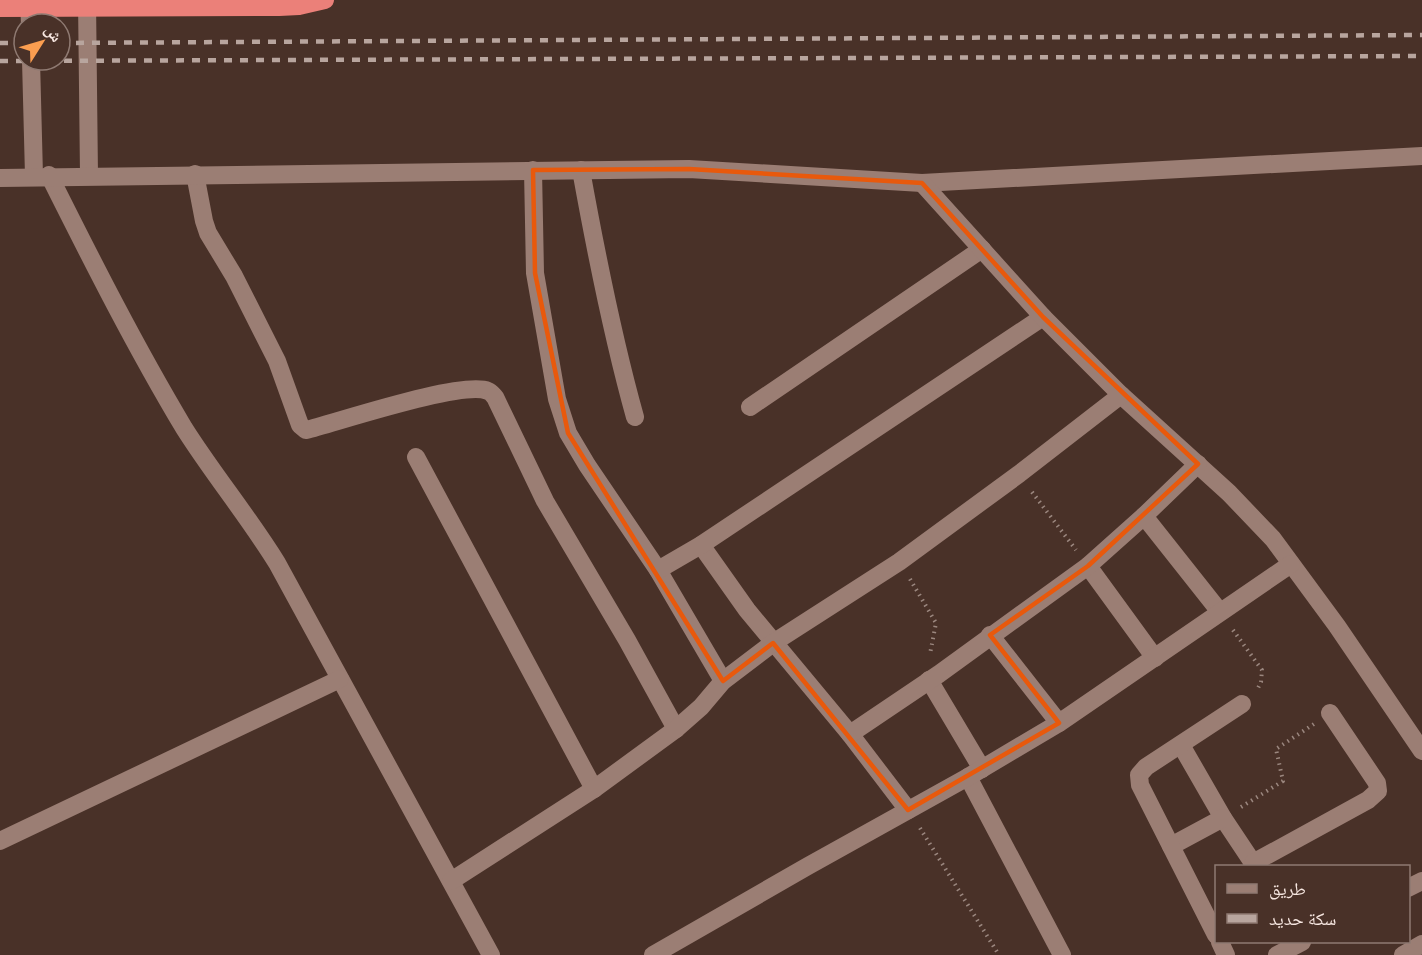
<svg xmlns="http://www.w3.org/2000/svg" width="1422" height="955" font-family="'PT Serif','Noto Naskh Arabic',serif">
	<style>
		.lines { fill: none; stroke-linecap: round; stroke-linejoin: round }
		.path { stroke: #9b877f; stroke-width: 4; stroke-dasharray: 1.5 4.5; stroke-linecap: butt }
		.street { stroke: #9b7e74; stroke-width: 18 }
		.highway { stroke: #eb8079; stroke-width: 18 }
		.rail { stroke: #b8a59e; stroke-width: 4.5; stroke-dasharray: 8 8; stroke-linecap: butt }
		.marked { fill: none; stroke: #e8590c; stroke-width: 4.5; stroke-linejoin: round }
	</style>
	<rect width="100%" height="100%" fill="#493128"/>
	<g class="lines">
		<g class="path">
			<path d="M 1032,492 L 1076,550"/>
			<path d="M 910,579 L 936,623 L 930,654"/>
			<path d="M 1233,630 L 1262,670 L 1261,682 L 1257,690"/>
			<path d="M 1241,807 L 1283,781 L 1276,749 L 1314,724"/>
			<path d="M 920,828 L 999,955"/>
		</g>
		<g class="street">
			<path d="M 29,0 L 30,24"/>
			<path d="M 87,0 L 89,175"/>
			<path d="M 31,60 L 34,176"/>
			<path d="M 533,170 L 535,273 L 557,399 L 568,433 L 587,465 L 658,570 L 723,681"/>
			<path d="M 581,170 C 596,253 612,335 635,417"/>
			<path d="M 195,174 L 204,221 L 208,233 L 234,276 L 277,361 L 300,425 L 306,430 C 338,422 463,380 488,391 C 491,392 493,395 495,397 L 545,501 L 627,640 L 676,729"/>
			<path d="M 49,175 C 92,261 135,346 184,428 C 213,474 248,516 277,563 L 491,955"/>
			<path d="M 0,178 L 689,169 L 922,183 L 1422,156"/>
			<path d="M 1121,395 L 1229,493 L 1273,539 L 1337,626 L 1422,751"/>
			<path d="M 750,407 L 982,249"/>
			<path d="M 416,457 L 594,789"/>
			<path d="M 1144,516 L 1198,464"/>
			<path d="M 701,545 L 747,610 L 850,734 L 908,810"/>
			<path d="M 1088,566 L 1155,658"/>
			<path d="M 658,570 L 701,545 L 1043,317"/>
			<path d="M 990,635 L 1059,723"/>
			<path d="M 929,680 L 982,769"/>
			<path d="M 850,734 L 939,674 L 1088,566 L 1144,516 L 1220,612"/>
			<path d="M 1181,745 L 1223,818 L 1255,866"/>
			<path d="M 968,777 L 1062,955"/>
			<path d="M 0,841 L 340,679"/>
			<path d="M 1171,846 L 1223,818"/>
			<path d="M 1253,863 L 1368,800 L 1378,791 L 1377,783 L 1330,713"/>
			<path d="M 451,881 L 594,789 L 676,729 L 701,707 L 723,681 L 773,643 L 899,562 L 1019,474 L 1121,395 L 1043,317 L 922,183"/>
			<path d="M 1408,888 L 1422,881"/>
			<path d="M 1216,935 L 1140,785 L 1139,775 L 1146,767 L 1242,704"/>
			<path d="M 1220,942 L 1226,955"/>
			<path d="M 653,955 L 808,866 L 968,777 L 1059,723 L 1291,564"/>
			<path d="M 1277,955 L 1302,942"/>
			<path d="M 1403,955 L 1422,944"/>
		</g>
		<path class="highway" d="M 0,8 L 279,7 L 299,6 L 325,0"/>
		<g class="rail">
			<path d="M 0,43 L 24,43"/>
			<path d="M 60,43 L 1422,35"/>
			<path d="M 0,61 L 1422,56"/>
		</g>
	</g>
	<path class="marked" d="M 689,169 L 922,183 L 1043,317 L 1198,464 L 1088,566 L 990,635 L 1059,723 L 908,810 L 773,643 L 723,681 L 568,433 L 535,273 L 533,170 Z"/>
	<rect x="1215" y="865" width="195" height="78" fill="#493128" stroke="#8f7a72" stroke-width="1.5"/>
	<rect x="1227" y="884" width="30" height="9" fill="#9b7e74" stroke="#8f7a72" stroke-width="1.5"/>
	<text x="1269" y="895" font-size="18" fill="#f7e7e1">طريق</text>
	<rect x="1227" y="914" width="30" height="9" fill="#b8a59e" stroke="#8f7a72" stroke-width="1.5"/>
	<text x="1269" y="925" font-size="18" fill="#f7e7e1">سكة حديد</text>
	<g transform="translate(42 42) rotate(53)"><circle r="28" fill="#493128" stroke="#8f7a72" stroke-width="1.5"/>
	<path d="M0-4.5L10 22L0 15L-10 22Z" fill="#fb9e50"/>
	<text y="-9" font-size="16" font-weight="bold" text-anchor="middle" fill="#f7e7e1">ش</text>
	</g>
</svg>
